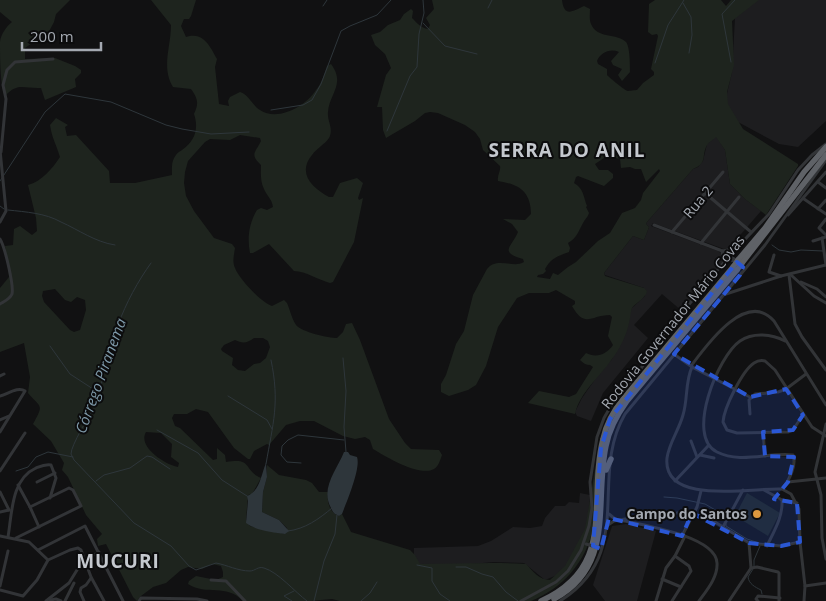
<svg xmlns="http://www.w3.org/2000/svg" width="826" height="601" font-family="'Open Sans',sans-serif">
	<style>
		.built { fill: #1d1d1f }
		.green { fill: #1e241e; fill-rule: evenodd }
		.water { fill: #2e363b }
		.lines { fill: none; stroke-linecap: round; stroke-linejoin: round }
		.stream { stroke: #2e363b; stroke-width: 1 }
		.minor { stroke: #323437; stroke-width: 3 }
		.highway { stroke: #5f6267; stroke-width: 5.5 }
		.minor-bridge { stroke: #323437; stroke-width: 3 }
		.highway-bridge { stroke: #5f6267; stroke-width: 5.5 }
		.marked { fill: #2a57d4; fill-opacity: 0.2; stroke: #2a57d4; stroke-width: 4; stroke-dasharray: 10 6; stroke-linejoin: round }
		.poi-dot { fill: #dd983f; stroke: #0c0c0d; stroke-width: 2 }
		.labels { text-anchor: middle; stroke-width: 4; stroke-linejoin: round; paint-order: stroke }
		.street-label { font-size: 14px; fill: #a4a9b1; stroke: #0c0c0d }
		.poi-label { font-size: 14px; font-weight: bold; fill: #a4a9b1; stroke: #0c0c0d; text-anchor: end }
		.water-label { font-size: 15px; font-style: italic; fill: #7e99a9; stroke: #0c0c0d }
		.district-label { font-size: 19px; font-weight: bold; letter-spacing: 1px; fill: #c4c8ce; stroke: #0c0c0d }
	</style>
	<rect width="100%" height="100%" fill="#111112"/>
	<g class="built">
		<path d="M 758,0 L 826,0 L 826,121 L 798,147 L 779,144 L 738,122 L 725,102 L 732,72 L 735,18 Z"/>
		<path d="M 716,136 L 725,150 L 730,184 L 745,199 L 761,211 L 729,248 L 724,249 L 653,223 L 651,226 L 718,251 L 723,255 L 722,263 L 682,311 L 662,294 L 634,325 L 648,338 L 603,393 L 591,421 L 577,416 L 575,412 L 582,398 L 596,378 L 612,359 L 632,308 L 645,296 L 644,288 L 605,275 L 604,273 L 633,236 L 644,240 L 649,227 L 646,224 L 647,222 L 693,169 L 698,167 L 703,161 L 707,144 Z"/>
		<path d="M 580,493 L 590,495 L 589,520 L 582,544 L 562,573 L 545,580 L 524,563 L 494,562 L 471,564 L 414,564 L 414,548 L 478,546 L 491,541 L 513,527 L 530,528 L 542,526 L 545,518 L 555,506 L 565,506 L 569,502 L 579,503 Z"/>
		<path d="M 626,524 L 656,531 L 637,601 L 605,601 L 593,585 L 612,526 Z"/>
	</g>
	<g class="green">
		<path d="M 0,0 L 70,0 L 56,14 L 54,22 L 46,37 L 35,41 L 25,48 L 25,59 L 55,58 L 75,66 L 81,70 L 81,73 L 75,79 L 76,87 L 45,100 L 41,88 C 24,89 18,82 5,96 C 0,87 0,54 0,42 C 1,34 6,27 12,22 L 0,12 Z"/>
		<path d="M 151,0 L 196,0 L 191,16 L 189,19 L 184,19 L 181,26 L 186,37 C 203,31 210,46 217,59 L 215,67 L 219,104 L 229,106 L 228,101 L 230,97 L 240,92 C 249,95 252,105 260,110 C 278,122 306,106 316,90 C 322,83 324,74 327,66 L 331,64 C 346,84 329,94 328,112 C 327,122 334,128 329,138 C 324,145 317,148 312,155 C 297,173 312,188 329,197 L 333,197 L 340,183 L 357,178 L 363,183 L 358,198 L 359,200 L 363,198 L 354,242 L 333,282 L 330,283 C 318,280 306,271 294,271 L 269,244 L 253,253 L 250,253 C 247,238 249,223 257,210 L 261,208 L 267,210 L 273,207 C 272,199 267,196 264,189 C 260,181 261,173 261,165 C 249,154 256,152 261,141 L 260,138 L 240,135 L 230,140 L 210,139 L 205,142 L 188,161 L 185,172 L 184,183 L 186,196 L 194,211 L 214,238 L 232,244 L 235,248 C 234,255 232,262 235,268 C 239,279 262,303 272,306 L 284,300 L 287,303 C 290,310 292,319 296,325 C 301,332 329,338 337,338 L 343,332 L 346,324 L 352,323 L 360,340 L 389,419 L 405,443 L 411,449 L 439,450 L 442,455 C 440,460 439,466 434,469 C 420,477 386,457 373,449 L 370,440 L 365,437 L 355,439 L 343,436 L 314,421 L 300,421 L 286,425 L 269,445 L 267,444 L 254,451 L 250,459 L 248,459 L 234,448 L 208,412 L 196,409 L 187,414 L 174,414 L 172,418 L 175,426 L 180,428 L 213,460 L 217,459 L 217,448 L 225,455 L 226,462 C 253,457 243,470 261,478 L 252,494 L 248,495 L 246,520 L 250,526 L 285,534 L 287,528 L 279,520 L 262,512 L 263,492 L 267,477 L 267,465 L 279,475 L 306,480 L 312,483 L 319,492 L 328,492 C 327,502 329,512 339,516 L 342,514 L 351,532 L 410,550 L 415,555 L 420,564 C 455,564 490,562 526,564 C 533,571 539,580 550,580 L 565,566 L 585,529 L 595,470 L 597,468 L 593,528 C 586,562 563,588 531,601 L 340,601 L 332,599 L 310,601 L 243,601 C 226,583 207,596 188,584 L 189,581 L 196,576 L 216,580 L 223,577 L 223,572 L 221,566 L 212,564 L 202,569 L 188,567 L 181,570 L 166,583 L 153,587 L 141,596 L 137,601 L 133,597 L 106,544 L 98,546 L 97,539 L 102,534 L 86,515 L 68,477 L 62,470 L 64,463 L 51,441 L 33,424 C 45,403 40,408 28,393 L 30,377 L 24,343 L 0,352 L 0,288 L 9,277 L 5,246 L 13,245 L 14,229 L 20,226 L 32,235 L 37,231 L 36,218 L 28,185 C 42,181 52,169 60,157 C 56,144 52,138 50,125 L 56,118 L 68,125 L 65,127 L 67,136 L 76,135 L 109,171 L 110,183 L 135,183 L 172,175 C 172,169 171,161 176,155 C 178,152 179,152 182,150 C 195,141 199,129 194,114 C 199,103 198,99 191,89 L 173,87 C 161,67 171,47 171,25 ZM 55,289 L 65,300 L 71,302 L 77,297 L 85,300 L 86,310 L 80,330 L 74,332 L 70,330 L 44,302 L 42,296 L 43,291 ZM 254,338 L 263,338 L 268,341 L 270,347 L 266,358 L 260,363 L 254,364 L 245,371 L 238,370 L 232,365 L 233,358 L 222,351 L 221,349 L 224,345 L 235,340 C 243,344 247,343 254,338 ZM 146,432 L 161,433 L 172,444 L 171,457 L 179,463 L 178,467 C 166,465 137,447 146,432 Z"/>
		<path d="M 432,0 L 562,0 C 564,18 573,11 584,6 L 590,9 C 590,14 589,19 591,24 C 597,39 617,33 626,42 C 630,47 630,65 630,72 L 622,81 L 618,75 L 622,69 L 613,65 L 611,61 L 619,52 C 610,48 600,53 597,61 L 598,64 L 607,69 L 607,75 C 610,78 624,90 628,91 C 629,91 636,90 637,90 L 643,83 L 654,75 L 654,72 L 651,69 L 658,36 L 657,34 L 652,35 L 648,32 L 649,4 L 655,0 L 721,0 L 726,6 L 731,0 L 759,0 L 732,21 L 734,65 L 727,92 L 728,104 L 743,129 L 798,164 L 798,166 L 766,215 L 745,199 L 730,184 L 725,150 L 716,137 C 714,139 709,142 707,145 C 701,156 708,163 693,169 L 647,222 L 646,224 L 649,227 L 644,240 L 633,236 L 604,273 L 605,276 L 644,288 L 647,291 C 646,298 637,302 632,308 C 630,314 630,321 628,327 C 625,338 619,350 612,359 C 600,377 580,392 575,414 L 528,403 L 539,391 L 569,397 L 576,394 L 593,367 L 590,365 C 586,365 583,363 580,360 L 586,353 C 596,358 606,355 613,345 L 608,336 L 612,317 L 610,315 C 591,315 585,329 572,306 L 575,304 L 575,301 L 556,290 L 549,293 L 529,293 L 517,298 L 498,327 L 486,366 L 476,385 L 468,390 L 449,396 L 441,392 L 441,384 L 446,375 L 456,344 L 464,331 L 473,295 L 487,269 C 497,256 513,269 524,262 L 523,259 C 498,252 512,247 518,232 L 512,224 L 503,219 L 525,220 L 531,214 C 531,191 518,184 498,181 C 497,175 501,171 500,166 L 483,150 L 480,139 L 475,132 L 465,125 L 438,113 L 430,112 L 425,113 L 415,121 L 386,138 L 383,130 L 382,107 L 377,107 L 386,75 L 391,68 L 385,54 L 375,45 L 371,35 L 380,32 L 388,25 L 400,20 L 404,14 L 411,9 L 413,11 L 412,18 C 417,23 421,28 428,29 L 430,25 L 426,18 L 434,9 ZM 607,156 L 620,159 L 621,168 L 630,167 L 635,169 L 641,169 L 646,182 L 659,169 L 660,171 L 643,193 L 641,200 L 635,208 L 622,213 L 610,233 L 598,241 L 576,262 L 568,267 L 558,275 L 553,273 L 550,279 L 537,277 L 538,275 L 543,274 L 546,271 L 545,269 C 551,258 558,256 569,252 L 570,248 L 568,243 C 577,238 578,232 583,223 C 585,219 588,217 589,213 L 586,207 L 587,206 C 583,196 584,189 574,183 L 576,177 L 578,176 L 604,186 L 613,178 L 613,174 L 608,170 L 599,170 L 595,164 Z"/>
		<path d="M 747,493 L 780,513 L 768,536 L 735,516 Z"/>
	</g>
	<g class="water">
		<path d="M 344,452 L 348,452 L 350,455 L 357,457 C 361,468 347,501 342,514 L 339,516 C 335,514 333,513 331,508 C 320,488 337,470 344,452 Z"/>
		<path d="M 266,463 L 267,477 L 263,492 L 262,512 L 279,520 L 289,531 L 285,534 C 273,532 257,531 246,523 L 248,501 L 247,496 C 260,491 261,475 266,463 Z"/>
	</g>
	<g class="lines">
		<g class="stream">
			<path d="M 683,3 L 691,17 L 692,35 L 689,53"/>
			<path d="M 323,6 L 327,0"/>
			<path d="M 488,8 L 492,0"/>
			<path d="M 423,23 L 445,46 L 477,54"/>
			<path d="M 731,62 L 722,14 L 735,0"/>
			<path d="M 655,63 L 668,25 L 684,0"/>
			<path d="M 271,110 L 303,105 L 312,100 L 321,84 L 341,31 L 350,26 L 377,15 L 391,0"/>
			<path d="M 387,131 L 410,76 L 417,67 L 419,34 L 424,13 L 423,0"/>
			<path d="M 0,181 L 45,112 L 65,94 L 111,102 L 166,125 L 182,129 L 211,134 L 249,132"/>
			<path d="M 0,206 L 4,209"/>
			<path d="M 8,210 C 26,212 45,213 61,222 C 79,230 95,242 115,245"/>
			<path d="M 772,245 L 779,250 L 791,252 L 801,250 L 823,251"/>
			<path d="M 151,263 C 138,281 126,303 118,325 C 109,351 104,379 94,406 C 89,417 71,445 71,454 L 74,460 L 134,523 L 171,546 L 189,566 L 196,570 L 216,563 C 227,565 238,571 250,571 C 255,571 258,566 264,568 C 278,572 295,592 307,601"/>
			<path d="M 50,346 L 70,374 L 90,387 L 98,394"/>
			<path d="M 343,358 L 346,391 L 344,427 L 346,452"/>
			<path d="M 228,396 L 267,420 L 272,429"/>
			<path d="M 157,430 L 198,453 L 222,480 L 247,496"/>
			<path d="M 301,463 L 287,462 L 281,455 L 282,446 L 288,440 L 298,435 L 344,440"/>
			<path d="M 266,464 C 273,423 280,403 271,360"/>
			<path d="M 16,471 L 28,467 L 36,457 L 48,452 L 73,457"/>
			<path d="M 96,481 L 104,475 L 130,468 L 147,456 L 152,457 L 170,469"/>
			<path d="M 664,497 L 677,498 L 705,504 L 724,515 L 726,520"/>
			<path d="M 726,524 L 726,526 L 747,539 L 759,543"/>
			<path d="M 288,531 C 305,529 319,519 332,508"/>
			<path d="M 417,565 L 432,568 L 432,581 L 440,594 L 450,601"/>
			<path d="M 754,566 L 754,560 L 760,546"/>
			<path d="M 456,567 L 466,567 L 482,574 L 493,577 L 506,592 L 518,601"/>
			<path d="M 753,569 L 748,577 C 749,584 755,587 761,590 L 762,594"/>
			<path d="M 292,601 L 284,596 L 294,591"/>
			<path d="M 314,601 L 324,561 L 335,534 L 337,515"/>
			<path d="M 361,601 L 370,593 L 377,582"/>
		</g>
		<g class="minor">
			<path d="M 1,152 L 6,99 L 3,85 L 7,70 L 15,62 L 53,59"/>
			<path d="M 818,182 L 826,188"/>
			<path d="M 705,193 L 751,232"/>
			<path d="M 804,199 L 826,214"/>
			<path d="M 818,209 L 826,200"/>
			<path d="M 788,215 L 826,172"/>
			<path d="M 826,219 L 819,228 L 826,235"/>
			<path d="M 0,222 L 6,211 L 0,150"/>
			<path d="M 654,225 L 725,252 L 738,262"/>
			<path d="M 672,232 L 723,172"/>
			<path d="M 822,238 L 826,265"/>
			<path d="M 0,239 C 5,247 14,286 12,294 C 10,299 5,301 0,304"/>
			<path d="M 813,241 L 826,237"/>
			<path d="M 701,243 L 739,197"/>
			<path d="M 722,251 L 724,263 L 729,260 L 736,261"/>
			<path d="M 723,251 L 736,248"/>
			<path d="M 774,255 L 769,272 L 781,276"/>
			<path d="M 789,275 L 795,324 L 802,337 L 826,370"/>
			<path d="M 791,275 L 814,296 L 826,303"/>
			<path d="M 801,282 L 817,289 L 826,297"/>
			<path d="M 726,294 L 781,276 L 826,265"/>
			<path d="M 674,354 L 692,367 L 750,397"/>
			<path d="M 691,366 C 706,346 746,289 774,321 L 826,405"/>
			<path d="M 692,367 C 685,382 688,399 683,415 C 679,430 669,443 667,458 C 662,507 756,487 782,489 C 789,481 797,465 793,455 C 768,452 741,464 717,452 C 685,437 718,356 740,341 C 753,332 772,334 785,341"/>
			<path d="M 0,376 L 4,374"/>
			<path d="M 0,396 C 8,394 18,386 25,391 L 0,432"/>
			<path d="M 750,414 L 749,400 L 755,394 L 778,392 L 786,389 L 806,374"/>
			<path d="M 803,415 L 793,430 L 788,432 L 737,433 L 727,430 L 723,422 C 724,408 742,371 754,363 C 757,361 761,360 765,361 L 775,370 L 812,427 L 826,436"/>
			<path d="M 0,420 L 9,416"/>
			<path d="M 826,424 L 815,472 L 821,495 L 822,538 L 826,559"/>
			<path d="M 763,432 L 765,456"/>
			<path d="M 691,441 L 697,457"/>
			<path d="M 700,455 L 714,458"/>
			<path d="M 0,471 L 25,433"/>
			<path d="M 675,481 L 708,446"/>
			<path d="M 37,482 L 55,473"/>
			<path d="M 788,482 L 826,478"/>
			<path d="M 18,485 L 30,507 L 39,527"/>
			<path d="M 782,489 L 791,494 L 799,509 L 800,542 L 805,586 L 804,601"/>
			<path d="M 764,490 L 782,500 C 783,517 774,531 767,546"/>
			<path d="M 0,492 L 9,510"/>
			<path d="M 782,500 L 797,503"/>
			<path d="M 0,512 L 9,510"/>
			<path d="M 609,514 L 615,519 C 637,524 716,535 717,563 C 718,577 707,590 699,601"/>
			<path d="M 608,525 L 614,521 L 631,518 L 687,512 L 710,519 L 749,543 L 781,546 L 800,542"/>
			<path d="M 723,527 L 743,490"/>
			<path d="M 0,536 L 29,542 L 48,560"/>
			<path d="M 682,536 L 697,507 L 701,491"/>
			<path d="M 8,537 C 12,514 11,479 36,468 C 41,466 45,464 51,465 L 56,478 L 50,498"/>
			<path d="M 16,538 L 81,506 L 73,490 L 69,488 L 30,507"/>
			<path d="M 38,550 L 85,526 L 123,601"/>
			<path d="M 85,560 L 99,552"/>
			<path d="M 751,568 L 757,567 L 778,572 L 779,573 L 779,601"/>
			<path d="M 662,579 L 681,587"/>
			<path d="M 211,580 L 226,581 L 245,601"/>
			<path d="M 0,586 L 8,551"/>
			<path d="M 805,586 L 826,583"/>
			<path d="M 0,590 L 23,596 L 37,580 L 48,560 L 70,550 L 78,548 L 81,550 L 91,577 L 104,601"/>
			<path d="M 50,600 L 56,599 L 61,601"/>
			<path d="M 46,601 L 69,583 L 77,570"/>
			<path d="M 65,601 L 74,583"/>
			<path d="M 84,601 L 80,592 L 81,588 L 86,585 L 91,578"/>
			<path d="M 139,601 L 141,598 L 197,599 L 207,601"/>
			<path d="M 521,601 L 556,582 L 568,571 L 581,550 L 589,526 L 592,508 L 590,482 L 597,437 L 604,418 L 612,404 L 642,367 L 656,344 L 730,255 L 769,214 L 798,170 L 812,155 L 826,144"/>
			<path d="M 560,601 C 637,553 588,477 625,414 L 765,245 L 826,160"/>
			<path d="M 656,601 L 666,568 L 675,556 L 685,536"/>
			<path d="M 672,601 L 691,571 L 689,566 L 675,556"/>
			<path d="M 729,601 L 751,568 L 749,543"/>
			<path d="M 758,601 L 756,599 L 758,596 L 780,598"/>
		</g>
		<g class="highway">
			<path d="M 738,260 L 765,228 L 804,172 L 826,147"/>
			<path d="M 742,263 L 826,155"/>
			<path d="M 606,470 L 611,459"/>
			<path d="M 554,599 C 616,566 594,502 606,446 C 609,430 617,415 627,401 L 737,270"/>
			<path d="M 541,601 C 618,566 587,502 603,439 C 606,424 614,410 624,398 L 733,267"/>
		</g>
		<path class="minor-bridge" d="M 586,544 L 599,548"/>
		<g class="highway-bridge">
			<path d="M 733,267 L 738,260"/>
			<path d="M 737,270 L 742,263"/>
		</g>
	</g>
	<path class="marked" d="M 737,262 L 743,267 L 740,275 L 674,354 L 750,397 L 786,389 L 794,401 L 803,415 L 793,430 L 763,432 L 765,456 L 794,457 L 788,482 L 774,499 L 797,503 L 800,542 L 781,546 L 749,543 L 692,513 L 682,536 L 609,518 L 601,549 L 593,546 L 601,448 L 610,419 Z"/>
	<circle class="poi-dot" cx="757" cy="514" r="5"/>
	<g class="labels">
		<g class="street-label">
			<text transform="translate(698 202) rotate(-50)" y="5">Rua 2</text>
			<text transform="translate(673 322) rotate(-51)" y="5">Rodovia Governador Mário Covas</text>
		</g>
		<g class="poi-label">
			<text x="747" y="519">Campo do Santos</text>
		</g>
		<g class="water-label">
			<text transform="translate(101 376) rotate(-70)" y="5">Córrego Piranema</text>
		</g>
		<g class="district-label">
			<text x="567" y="157">SERRA DO ANIL</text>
			<text x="118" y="568">MUCURI</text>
		</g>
	</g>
	<path d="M22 42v8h79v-8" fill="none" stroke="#a4a9b1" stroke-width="2.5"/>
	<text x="30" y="42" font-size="15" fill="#a4a9b1" stroke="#0c0c0d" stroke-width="4" paint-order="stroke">200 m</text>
</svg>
